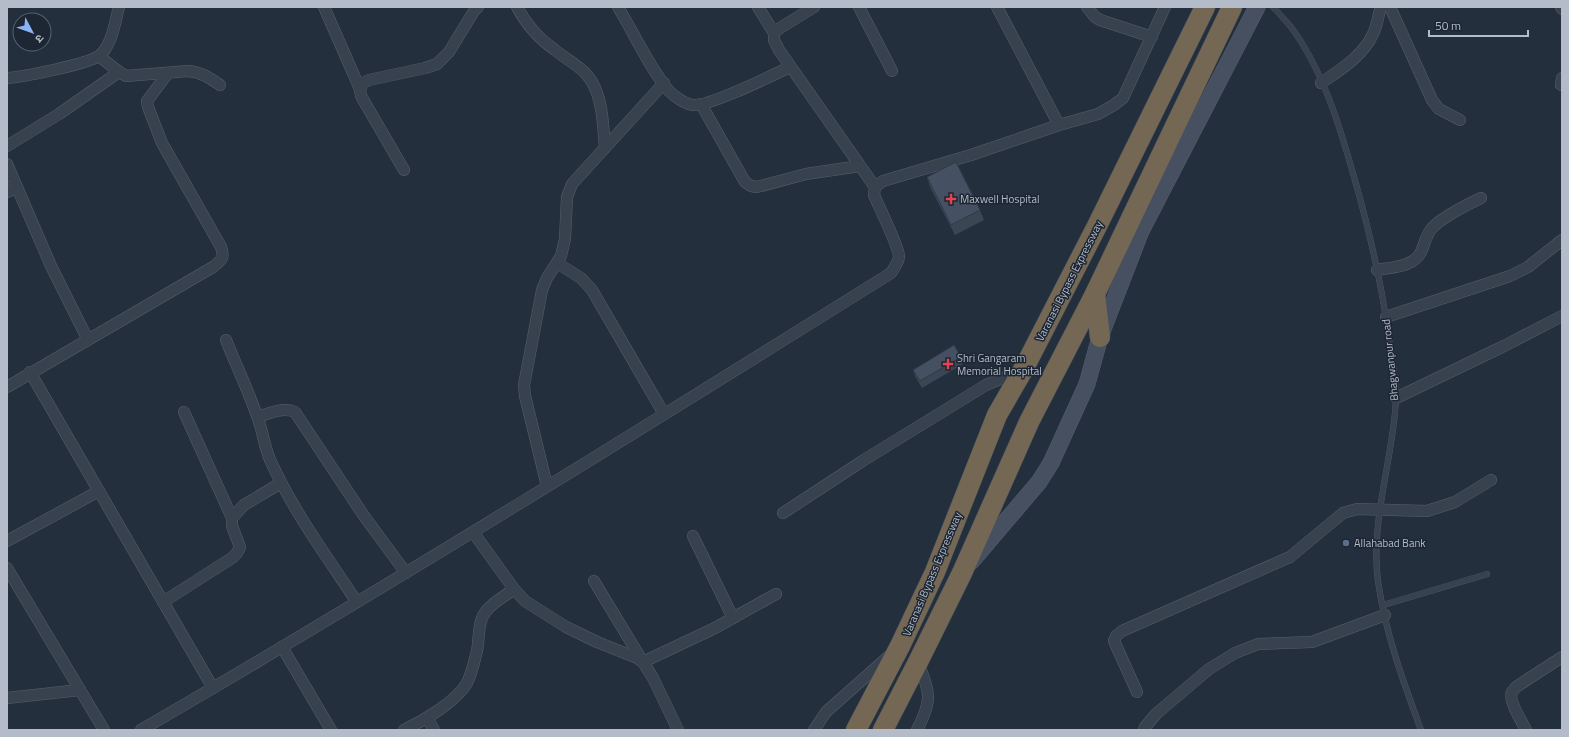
<svg xmlns="http://www.w3.org/2000/svg" width="1569" height="737" font-family="'Titillium Web','Noto Sans Devanagari',sans-serif">
	<style>
		.lines { fill: none; stroke-linecap: round; stroke-linejoin: round }
		.lane-casing { stroke: #565f6c; stroke-width: 6 }
		.street-casing { stroke: #565f6c; stroke-width: 12 }
		.secondary-casing { stroke: #565f6c; stroke-width: 17 }
		.highway-casing { stroke: #434c59; stroke-width: 21 }
		.lane { stroke: #38414e; stroke-width: 5.5 }
		.street { stroke: #38414e; stroke-width: 11 }
		.secondary { stroke: #465061; stroke-width: 16 }
		.highway { stroke: #746855; stroke-width: 20 }
		.wall { fill: #3b4654 }
		.building { fill: #455162; stroke: #303945 }
		.health-dot { fill: #e0444e; stroke: #1d2633; stroke-width: 1.5 }
		.service-dot { fill: #5c6f8a; stroke: #1d2633; stroke-width: 1.5 }
		.labels { text-anchor: middle; stroke-width: 3; stroke-linejoin: round; paint-order: stroke }
		.poi-label { font-size: 11px; fill: #b4bcc9; stroke: #1d2633; text-anchor: start }
		.street-label { font-size: 11px; fill: #b4bcc9; stroke: #1d2633 }
	</style>
	<rect width="100%" height="100%" fill="#242f3e"/>
	<g class="lines">
		<defs>
			<g id="lane">
				<path d="M 1273,7 C 1279,13 1285,20 1291,27 C 1327,75 1345,144 1361,202 C 1373,247 1383,293 1389,339 C 1391,357 1397,383 1396,400 C 1393,459 1370,522 1378,581 C 1385,632 1403,681 1421,730"/>
				<path d="M 1383,605 L 1487,574"/>
			</g>
			<g id="street">
				<path d="M 324,7 L 360,89"/>
				<path d="M 517,7 C 526,24 539,39 555,50 C 567,60 584,68 592,82 C 603,101 603,126 605,148"/>
				<path d="M 618,7 C 635,35 649,67 669,91 C 675,97 685,104 693,105 C 708,107 773,75 790,67"/>
				<path d="M 758,7 L 774,33"/>
				<path d="M 814,7 L 780,28 L 774,33 L 774,40 L 779,50 L 875,187"/>
				<path d="M 859,7 L 892,71"/>
				<path d="M 997,7 L 1059,125"/>
				<path d="M 1087,7 L 1095,17 L 1100,20 L 1152,37"/>
				<path d="M 1390,7 L 1432,100 L 1439,109 L 1460,120"/>
				<path d="M 1561,7 L 1562,9"/>
				<path d="M 99,56 L 119,72 L 126,76 L 188,71 C 201,72 210,78 220,85"/>
				<path d="M 7,78 C 22,77 90,64 100,55 C 112,45 115,22 119,7"/>
				<path d="M 1321,83 C 1340,70 1363,56 1373,34 C 1377,26 1378,16 1381,7"/>
				<path d="M 1561,85 L 1562,78"/>
				<path d="M 701,104 L 745,182 L 751,186 L 757,187 L 806,174 L 860,166"/>
				<path d="M 7,146 L 59,114 L 119,72"/>
				<path d="M 7,164 L 51,266 L 88,340"/>
				<path d="M 404,170 L 361,96 L 360,89 L 363,83 L 369,80 L 425,68 L 437,64 L 449,52 L 474,11 L 478,7"/>
				<path d="M 7,192 L 16,188"/>
				<path d="M 557,263 L 581,278 L 592,290 L 664,414"/>
				<path d="M 1377,270 C 1392,267 1414,267 1421,252 C 1425,243 1426,234 1433,227 C 1443,217 1468,204 1481,198"/>
				<path d="M 1386,317 L 1510,276 L 1528,267 L 1562,240"/>
				<path d="M 226,340 C 236,365 248,390 257,416 C 263,431 264,447 271,462 C 294,512 327,557 357,602"/>
				<path d="M 30,372 L 213,688"/>
				<path d="M 7,387 L 213,267 C 221,260 225,259 221,247 L 162,143 L 148,107 L 147,101 L 168,73"/>
				<path d="M 1396,398 L 1504,346 L 1562,316"/>
				<path d="M 184,412 L 232,518"/>
				<path d="M 258,417 C 270,413 282,407 295,412 L 364,516 L 406,573"/>
				<path d="M 547,486 L 525,396 L 524,385 L 542,290 L 547,278 L 561,256 L 565,239 L 567,197 L 572,184 L 664,83"/>
				<path d="M 783,513 L 864,460 L 986,385 L 1020,371"/>
				<path d="M 473,532 L 514,589 L 525,601 L 566,627 L 597,642 L 637,658 L 643,662 L 653,678 L 678,730"/>
				<path d="M 693,536 L 733,618"/>
				<path d="M 7,541 L 99,491"/>
				<path d="M 7,568 L 104,730"/>
				<path d="M 594,581 L 643,662 L 715,628 L 776,594"/>
				<path d="M 163,602 L 232,558 L 237,553 L 240,547 L 232,526 L 232,518 L 244,505 L 281,483"/>
				<path d="M 282,647 L 331,730"/>
				<path d="M 1137,692 L 1114,641 L 1116,636 L 1122,631 L 1290,557 L 1343,513 L 1357,509 L 1427,511 L 1455,502 L 1491,480"/>
				<path d="M 7,698 L 80,690"/>
				<path d="M 427,718 L 434,730"/>
				<path d="M 141,730 C 394,583 643,428 891,273 C 894,268 899,262 899,256 C 898,245 879,207 874,195 L 875,187 L 883,181 L 971,155 L 1059,125 L 1098,114 L 1114,105 L 1123,98 L 1165,7"/>
				<path d="M 404,730 C 423,721 456,702 467,683 C 472,673 474,662 477,651 C 479,641 478,628 482,618 C 487,605 504,597 514,589"/>
				<path d="M 814,730 L 826,712 L 889,656"/>
				<path d="M 917,730 C 933,699 930,694 918,662"/>
				<path d="M 1144,730 L 1145,727 L 1156,714 L 1209,669 L 1235,653 L 1258,644 L 1312,642 L 1385,615"/>
				<path d="M 1526,730 C 1522,722 1508,700 1512,692 C 1513,690 1515,689 1516,687 L 1562,657"/>
			</g>
			<path id="secondary" d="M 971,562 L 1039,482 L 1051,463 L 1087,384 L 1100,337 L 1141,231 L 1257,7"/>
			<g id="highway">
				<path d="M 1095,294 L 1100,337"/>
				<path d="M 856,730 L 900,646 L 935,572 L 997,415 L 1023,370 L 1097,226 L 1205,7"/>
				<path d="M 883,730 L 918,662 L 962,573 L 1029,422 L 1095,294 L 1232,7"/>
			</g>
		</defs>
		<use href="#lane" class="lane-casing"/>
		<use href="#street" class="street-casing"/>
		<use href="#secondary" class="secondary-casing"/>
		<use href="#highway" class="highway-casing"/>
		<use href="#lane" class="lane"/>
		<use href="#street" class="street"/>
		<use href="#secondary" class="secondary"/>
		<use href="#highway" class="highway"/>
	</g>
	<g class="wall">
		<path d="M 927,177 L 980,210 L 984,220 L 955,235 L 930,187 Z"/>
		<path d="M 961,357 L 963,364 L 922,388 L 915,376 L 913,370 Z"/>
	</g>
	<g class="building">
		<path d="M 956,162 L 980,210 L 951,225 L 927,177 Z"/>
		<path d="M 954,345 L 961,357 L 920,381 L 913,370 Z"/>
	</g>
	<g class="health-dot">
		<path d="M949 193h4v4h4v4h-4v4h-4v-4h-4v-4h4z"/>
		<path d="M946 358h4v4h4v4h-4v4h-4v-4h-4v-4h4z"/>
	</g>
	<circle class="service-dot" cx="1346" cy="543" r="4"/>
	<g class="labels">
		<g class="poi-label">
			<text x="960" y="203">Maxwell Hospital</text>
			<text x="957" y="362">Shri Gangaram<tspan x="957" dy="13">Memorial Hospital</tspan></text>
			<text x="1354" y="547">Allahabad Bank</text>
		</g>
		<g class="street-label">
			<text transform="translate(1069 281) rotate(-63)" y="4">Varanasi Bypass Expressway</text>
			<text transform="translate(1390 360) rotate(-96)" y="4">Bhagwanpur road</text>
			<text transform="translate(932 574) rotate(-67)" y="4">Varanasi Bypass Expressway</text>
		</g>
	</g>
	<rect width="1569" height="737" fill="none" stroke="#b4bcc9" stroke-width="16"/>
	<g transform="translate(32 32) rotate(131)"><circle r="19" fill="#1d2633" stroke="#59626f"/>
	<path d="M0-3L7 15L0 10L-7 15Z" fill="#8ab4f8"/>
	<text y="-6" font-size="11" font-weight="bold" text-anchor="middle" fill="#b4bcc9">उ</text>
	</g>
	<path d="M1429 30v6h99v-6" fill="none" stroke="#b4bcc9" stroke-width="2"/>
	<text x="1435" y="30" font-size="12" fill="#b4bcc9" stroke="#1d2633" stroke-width="3" paint-order="stroke">50 m</text>
</svg>
